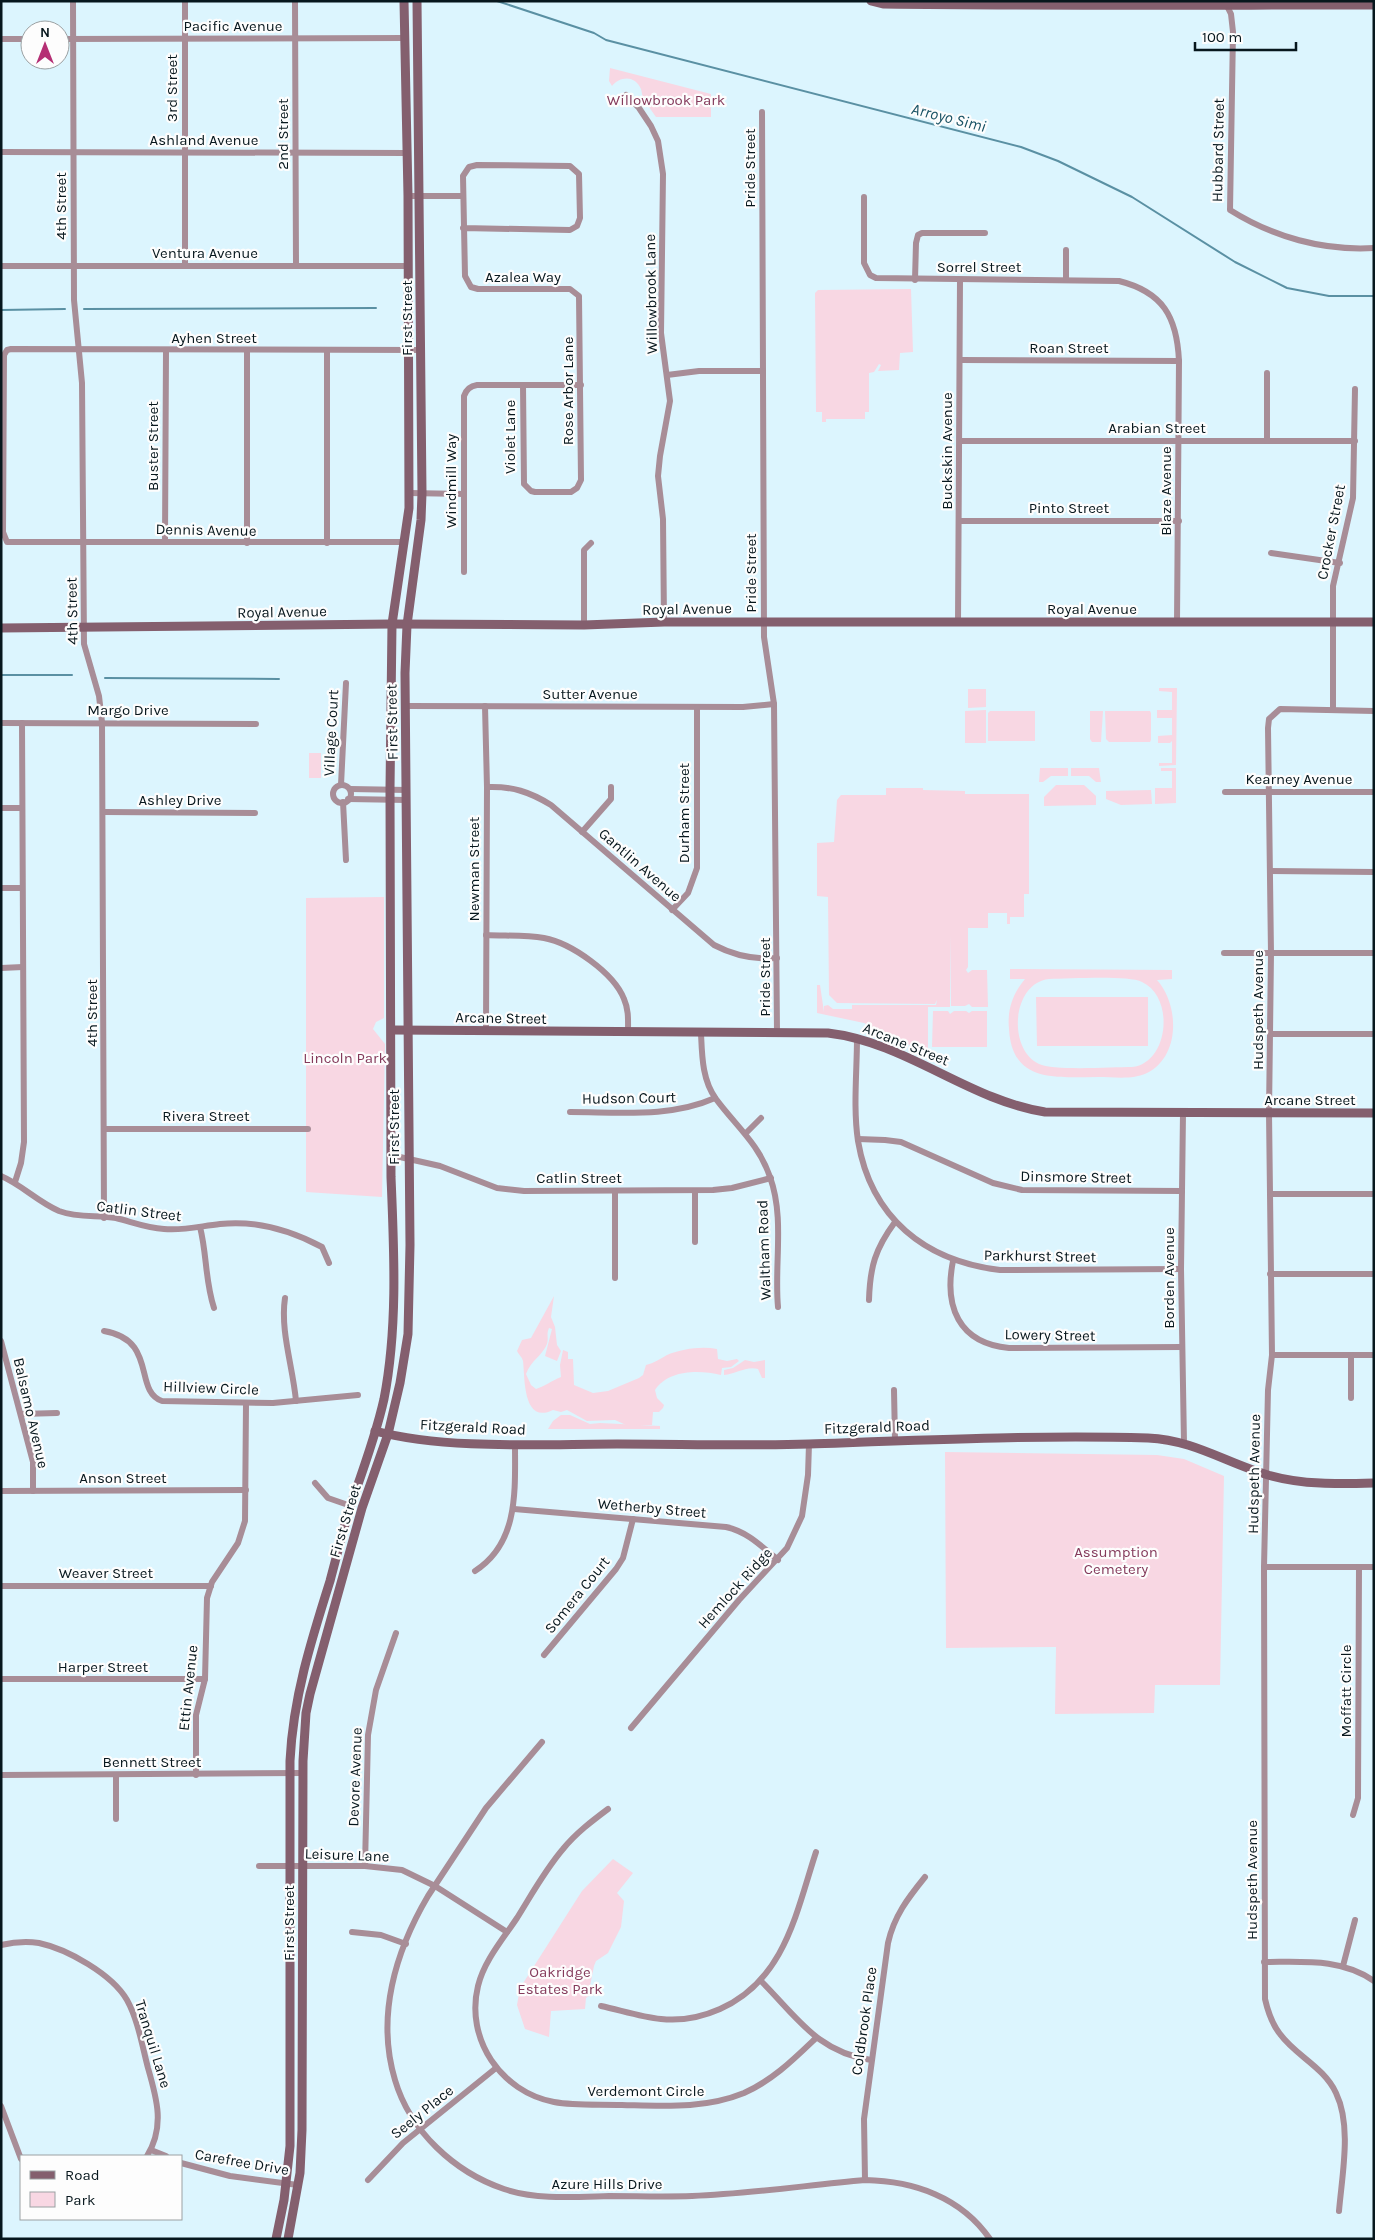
<svg xmlns="http://www.w3.org/2000/svg" width="1375" height="2240" font-family="Karla,sans-serif">
	<style>
		.green { fill: #f8d7e3; fill-rule: evenodd }
		.lines { fill: none; stroke-linecap: round; stroke-linejoin: round }
		.stream { stroke: #5a90a3; stroke-width: 2 }
		.street { stroke: #a88d97; stroke-width: 6 }
		.secondary { stroke: #845f6e; stroke-width: 9 }
		.labels { text-anchor: middle; stroke-width: 4.5; stroke-linejoin: round; paint-order: stroke }
		.street-label { font-size: 15px; fill: #07171d; stroke: #fdfdfd }
		.park-label { font-size: 15px; fill: #843a5b; stroke: #fdfdfd }
		.water-label { font-size: 16px; font-style: italic; fill: #185264; stroke: #fdfdfd }
	</style>
	<rect width="100%" height="100%" fill="#dcf5fe"/>
	<g class="green">
		<path d="M 610,68 L 711,94 L 711,117 L 656,117 C 652,111 648,106 644,100 C 642,96 642,93 641,89 C 635,75 620,76 612,86 L 609,81 Z"/>
		<path d="M 911,289 L 913,352 L 900,353 L 899,370 L 878,371 L 881,365 L 879,364 L 874,372 L 869,373 L 869,412 L 865,412 L 865,419 L 826,419 L 826,422 L 822,422 L 822,412 L 816,412 L 815,293 L 818,290 Z"/>
		<path d="M 1159,688 L 1177,688 L 1176,765 L 1159,766 L 1159,763 L 1172,763 L 1172,741 L 1170,743 L 1158,743 L 1158,736 L 1172,735 L 1172,718 L 1157,718 L 1157,710 L 1172,710 L 1172,692 L 1159,691 Z"/>
		<path d="M 968,689 L 986,689 L 986,707 L 968,708 Z"/>
		<path d="M 986,710 L 986,743 L 965,743 L 965,711 Z"/>
		<path d="M 990,711 L 1035,711 L 1035,741 L 988,741 L 988,713 Z"/>
		<path d="M 1090,711 L 1103,711 L 1101,742 L 1092,742 L 1090,739 Z"/>
		<path d="M 1105,711 L 1150,711 L 1151,713 L 1151,740 L 1150,742 L 1109,742 L 1106,739 Z"/>
		<path d="M 321,753 L 321,778 L 309,778 L 309,753 Z"/>
		<path d="M 1040,768 L 1068,768 L 1068,776 L 1051,776 L 1043,782 L 1039,782 Z"/>
		<path d="M 1071,768 L 1099,768 L 1101,782 L 1096,782 L 1089,776 L 1071,776 Z"/>
		<path d="M 1161,768 L 1176,768 L 1176,803 L 1155,804 L 1155,788 L 1172,788 L 1172,771 L 1161,771 Z"/>
		<path d="M 1056,785 L 1084,785 L 1096,796 L 1096,805 L 1044,806 L 1044,797 Z"/>
		<path d="M 886,788 L 923,788 L 923,790 L 965,791 L 965,794 L 1029,794 L 1029,894 L 1024,894 L 1024,917 L 1010,917 L 1010,924 L 1007,924 L 1007,913 L 988,913 L 988,928 L 968,928 L 968,967 L 966,970 L 968,973 L 972,970 L 987,970 L 988,1007 L 972,1007 L 969,1004 L 965,1006 L 951,1006 L 950,934 L 950,1007 L 928,1007 L 928,1054 L 864,1023 L 817,1013 L 817,985 L 820,985 L 824,1012 L 824,1006 L 828,1005 L 833,1009 L 852,1009 L 852,1005 L 936,1005 L 937,1000 L 935,1004 L 837,1003 L 829,995 L 828,897 L 817,896 L 817,843 L 834,842 L 837,800 L 841,795 L 886,795 Z"/>
		<path d="M 1151,790 L 1152,804 L 1121,805 L 1106,799 L 1106,791 Z"/>
		<path d="M 384,897 L 384,1018 L 376,1022 L 373,1029 L 385,1044 L 382,1197 L 306,1192 L 306,898 Z"/>
		<path d="M 1010,969 L 1172,970 L 1172,979 L 1157,980 C 1179,1004 1181,1056 1147,1073 C 1133,1080 1114,1077 1098,1077 C 1057,1077 1012,1084 1009,1029 C 1007,1010 1013,993 1025,979 L 1010,979 ZM 1049,979 C 1068,979 1128,975 1142,982 C 1175,997 1169,1063 1132,1067 C 1113,1067 1053,1071 1039,1064 C 1007,1049 1012,983 1049,979 Z"/>
		<path d="M 1036,997 L 1148,997 L 1148,1046 L 1037,1046 Z"/>
		<path d="M 933,1011 L 948,1011 L 950,1014 L 954,1011 L 966,1011 L 969,1013 L 972,1011 L 987,1011 L 987,1047 L 932,1047 Z"/>
		<path d="M 554,1296 L 551,1317 L 555,1327 L 557,1345 L 561,1351 L 557,1361 L 545,1356 L 552,1329 L 549,1328 C 546,1334 549,1338 547,1344 C 543,1355 531,1360 526,1374 L 531,1385 L 536,1389 C 545,1386 551,1381 561,1377 L 560,1365 L 563,1350 L 568,1352 L 568,1359 L 573,1359 L 574,1385 L 593,1393 L 608,1391 L 639,1378 L 643,1375 L 646,1365 C 654,1363 660,1359 667,1355 C 682,1349 701,1346 717,1349 L 718,1359 L 727,1361 L 737,1359 L 739,1361 L 731,1367 L 722,1368 L 721,1375 C 700,1370 669,1369 655,1390 L 657,1398 L 664,1405 L 663,1408 L 659,1412 L 653,1412 L 652,1425 L 626,1425 L 615,1420 L 587,1421 L 567,1410 L 561,1412 L 553,1410 C 522,1425 525,1376 523,1361 C 522,1357 519,1355 517,1351 L 522,1340 L 531,1338 Z"/>
		<path d="M 745,1360 L 754,1362 L 765,1360 L 765,1378 L 762,1378 L 758,1369 C 746,1366 736,1374 724,1375 L 724,1370 L 733,1368 Z"/>
		<path d="M 561,1415 L 570,1415 L 590,1424 L 600,1423 L 660,1426 L 660,1429 L 548,1429 L 553,1421 Z"/>
		<path d="M 945,1452 L 1157,1455 L 1184,1459 L 1224,1476 L 1220,1685 L 1155,1685 L 1154,1713 L 1055,1714 L 1056,1647 L 946,1648 Z"/>
		<path d="M 613,1859 L 633,1873 L 617,1893 L 624,1901 L 621,1927 L 608,1953 L 596,1961 L 594,1966 L 590,1986 L 593,1993 L 586,1998 L 585,2009 L 551,2011 L 549,2037 L 525,2029 L 517,2005 L 520,1988 L 582,1891 Z"/>
	</g>
	<g class="lines">
		<g class="stream">
			<path d="M 497,1 L 594,33 L 606,40 L 1021,147 L 1058,161 L 1132,197 L 1235,262 L 1287,288 L 1329,296 L 1374,296"/>
			<path d="M 84,309 L 376,308"/>
			<path d="M 1,310 L 65,309"/>
			<path d="M 1,675 L 72,675"/>
			<path d="M 105,678 L 279,679"/>
		</g>
		<g class="street">
			<path d="M 73,1 L 74,300 L 82,383 L 84,644 L 99,696 L 102,722 L 104,1218"/>
			<path d="M 185,1 L 185,265"/>
			<path d="M 295,1 L 296,266"/>
			<path d="M 1225,2 L 1231,14 L 1233,32 L 1230,210 C 1273,237 1323,251 1374,248"/>
			<path d="M 1,39 L 30,39"/>
			<path d="M 60,39 L 406,38"/>
			<path d="M 626,95 L 639,108 L 651,126 L 658,141 L 663,174 L 661,333 L 670,401 L 660,456 L 658,476 L 663,519 L 664,622"/>
			<path d="M 762,112 L 764,637 L 774,704 L 777,1032"/>
			<path d="M 1,152 L 407,153"/>
			<path d="M 408,196 L 463,196"/>
			<path d="M 864,197 L 864,263 L 870,275 L 876,278 L 1119,281 C 1163,292 1177,317 1179,361 L 1177,623"/>
			<path d="M 463,228 L 570,230 L 577,226 L 580,218 L 579,174 L 570,166 L 477,165 L 469,167 L 463,176 L 465,276 L 471,287 L 478,289 L 570,289 L 579,296 L 581,480 L 577,488 L 571,492 L 535,492 L 531,491 L 524,484 L 523,385"/>
			<path d="M 1,266 L 408,266"/>
			<path d="M 1066,279 L 1066,250"/>
			<path d="M 915,280 L 916,243 L 918,235 L 922,233 L 985,233"/>
			<path d="M 327,350 L 327,543"/>
			<path d="M 247,351 L 247,543"/>
			<path d="M 960,360 L 1179,361"/>
			<path d="M 667,375 L 699,371 L 763,371"/>
			<path d="M 960,441 L 1355,441"/>
			<path d="M 1267,441 L 1267,373"/>
			<path d="M 409,493 L 464,494"/>
			<path d="M 960,521 L 1179,521"/>
			<path d="M 165,541 L 166,351"/>
			<path d="M 405,542 L 7,542 L 3,532 L 4,355 L 7,350 L 11,349 L 421,350"/>
			<path d="M 1271,553 L 1340,563"/>
			<path d="M 464,572 L 464,396 C 466,390 470,386 477,385 L 581,385"/>
			<path d="M 958,623 L 960,280"/>
			<path d="M 584,625 L 584,550 L 591,543"/>
			<path d="M 406,706 L 743,707 L 774,704"/>
			<path d="M 485,706 L 487,787 L 486,1031"/>
			<path d="M 1333,710 L 1333,586 L 1353,498 L 1355,389"/>
			<path d="M 1,723 L 256,724"/>
			<path d="M 341,785 L 346,683"/>
			<circle cx="342" cy="794" r="9"/>
			<path d="M 487,787 C 512,786 530,792 551,805 L 714,945 C 735,956 754,960 777,958"/>
			<path d="M 350,789 L 407,790"/>
			<path d="M 1225,792 L 1374,792"/>
			<path d="M 348,799 L 407,800"/>
			<path d="M 343,802 L 346,860"/>
			<path d="M 1,808 L 22,808"/>
			<path d="M 104,812 L 255,813"/>
			<path d="M 582,832 L 611,799 L 611,787"/>
			<path d="M 1270,871 L 1374,872"/>
			<path d="M 1,888 L 21,888"/>
			<path d="M 672,910 L 688,893 L 697,868 L 697,708"/>
			<path d="M 486,935 C 505,936 525,935 544,938 C 571,943 614,973 624,999 C 629,1010 628,1021 628,1033"/>
			<path d="M 1224,953 L 1374,953"/>
			<path d="M 1,968 L 23,967"/>
			<path d="M 701,1033 C 702,1055 702,1080 716,1099 C 736,1126 759,1144 770,1177 C 785,1218 774,1265 778,1307"/>
			<path d="M 1271,1034 L 1374,1034"/>
			<path d="M 857,1038 C 857,1071 853,1108 858,1141 C 871,1218 925,1261 1000,1270 L 1181,1269"/>
			<path d="M 570,1112 C 619,1112 670,1118 715,1098"/>
			<path d="M 1183,1113 L 1181,1269 L 1184,1443"/>
			<path d="M 105,1129 L 308,1129"/>
			<path d="M 746,1133 L 761,1118"/>
			<path d="M 858,1139 L 885,1140 L 901,1142 L 993,1183 L 1022,1190 L 1182,1191"/>
			<path d="M 391,1155 L 440,1166 L 497,1188 L 524,1191 L 713,1190 L 732,1188 L 771,1178"/>
			<path d="M 1,1176 C 22,1185 38,1202 59,1211 C 78,1218 96,1215 116,1218 C 132,1222 147,1228 164,1229 C 183,1231 201,1226 220,1224 C 256,1220 290,1230 322,1247 L 329,1263"/>
			<path d="M 15,1182 L 21,1163 L 24,1142 L 22,723"/>
			<path d="M 615,1191 L 615,1278"/>
			<path d="M 695,1191 L 695,1242"/>
			<path d="M 1270,1194 L 1374,1194"/>
			<path d="M 200,1227 C 207,1254 205,1281 214,1308"/>
			<path d="M 953,1261 C 944,1306 958,1343 1009,1348 L 1182,1347"/>
			<path d="M 1270,1274 L 1374,1274"/>
			<path d="M 285,1298 C 280,1331 293,1367 296,1401"/>
			<path d="M 869,1300 C 870,1267 875,1249 895,1222"/>
			<path d="M 104,1331 C 158,1340 133,1391 162,1401 L 273,1403 L 358,1395"/>
			<path d="M 1,1341 L 33,1462 L 33,1491"/>
			<path d="M 1272,1355 L 1374,1355"/>
			<path d="M 1351,1355 L 1351,1398"/>
			<path d="M 894,1390 L 895,1440"/>
			<path d="M 21,1414 L 57,1413"/>
			<path d="M 315,1483 L 328,1498 L 351,1506"/>
			<path d="M 1,1491 L 246,1490"/>
			<path d="M 514,1509 L 726,1527 C 748,1532 761,1546 778,1560"/>
			<path d="M 1264,1567 L 1374,1567"/>
			<path d="M 475,1571 C 519,1543 515,1490 515,1444"/>
			<path d="M 1,1586 L 211,1586"/>
			<path d="M 544,1655 L 616,1569 L 623,1558 L 633,1519"/>
			<path d="M 1,1679 L 205,1679"/>
			<path d="M 631,1728 L 739,1600 L 787,1548 L 802,1516 L 808,1475 L 809,1444"/>
			<path d="M 542,1742 L 486,1808 L 428,1896 C 395,1952 376,2017 395,2080 C 410,2131 454,2172 504,2189 C 537,2200 574,2197 609,2196 C 636,2196 664,2197 692,2196 C 750,2194 808,2185 865,2180 C 914,2181 961,2197 990,2239"/>
			<path d="M 1,1775 L 303,1773"/>
			<path d="M 116,1775 L 116,1819"/>
			<path d="M 196,1775 L 196,1715 L 205,1679 L 207,1598 L 212,1582 L 238,1543 L 245,1521 L 246,1404"/>
			<path d="M 608,1809 C 592,1821 576,1833 563,1849 C 545,1870 532,1894 517,1918 C 503,1939 484,1961 478,1986 C 465,2039 501,2092 554,2102 C 576,2106 600,2104 622,2105 C 664,2106 705,2109 744,2093 C 773,2080 794,2059 816,2038"/>
			<path d="M 1353,1815 L 1358,1798 L 1359,1567"/>
			<path d="M 259,1866 L 365,1866 L 402,1870 L 435,1886 L 507,1932"/>
			<path d="M 365,1866 L 368,1735 L 376,1690 L 396,1633"/>
			<path d="M 352,1932 L 381,1935 L 406,1944"/>
			<path d="M 1,1945 C 14,1942 26,1941 39,1943 C 67,1949 112,1974 127,2000 C 138,2020 142,2045 148,2068 C 157,2099 165,2127 147,2156"/>
			<path d="M 1264,1962 C 1303,1962 1341,1958 1374,1981"/>
			<path d="M 1343,1966 L 1355,1920"/>
			<path d="M 761,1981 C 797,2017 817,2052 871,2060"/>
			<path d="M 601,2006 C 620,2010 641,2017 661,2019 C 680,2021 702,2017 720,2009 C 785,1980 796,1913 816,1852"/>
			<path d="M 1,2106 L 21,2159"/>
			<path d="M 151,2150 L 166,2156"/>
			<path d="M 181,2163 L 230,2176 L 298,2185"/>
			<path d="M 368,2180 L 403,2143 L 496,2068"/>
			<path d="M 865,2180 L 864,2119 L 888,1943 C 894,1916 908,1898 925,1877"/>
			<path d="M 1339,2211 C 1342,2175 1352,2126 1336,2093 C 1324,2067 1296,2056 1280,2034 C 1272,2024 1268,2012 1265,1999 L 1264,1567 L 1268,1390 L 1272,1355 L 1269,1113 L 1271,953 L 1268,728 L 1269,719 L 1280,709 L 1374,711"/>
		</g>
		<g class="secondary">
			<path d="M 871,1 L 883,4 C 1046,6 1210,5 1374,5"/>
			<path d="M 1,628 L 392,624 L 584,625 L 664,622 L 1374,622"/>
			<path d="M 392,1030 L 828,1033 C 906,1042 968,1100 1045,1112 L 1374,1113"/>
			<path d="M 375,1431 C 447,1450 542,1444 617,1444 C 681,1444 745,1446 809,1444 C 922,1440 1035,1435 1148,1438 C 1194,1440 1226,1463 1268,1475 C 1303,1485 1338,1484 1374,1483"/>
			<path d="M 276,2239 L 284,2200 L 290,2146 L 290,1761 C 293,1698 311,1641 330,1581 C 337,1555 343,1530 351,1504 C 363,1470 376,1435 384,1399 C 398,1327 394,1250 391,1177 L 390,789 L 392,624 L 409,508 L 408,196 L 404,1"/>
			<path d="M 288,2239 L 300,2173 L 302,2130 L 303,1761 L 306,1713 L 310,1694 L 362,1508 L 388,1434 L 400,1383 L 408,1334 L 410,1245 L 405,673 L 407,625 L 421,520 L 422,493 L 417,1"/>
		</g>
	</g>
	<g class="labels">
		<g class="street-label">
			<text x="233" y="31">Pacific Avenue</text>
			<text transform="translate(172 88) rotate(-90)" y="5">3rd Street</text>
			<text transform="translate(283 134) rotate(-90)" y="5">2nd Street</text>
			<text x="204" y="145">Ashland Avenue</text>
			<text transform="translate(1218 150) rotate(-89)" y="5">Hubbard Street</text>
			<text transform="translate(750 168) rotate(-90)" y="5">Pride Street</text>
			<text transform="translate(61 206) rotate(-90)" y="5">4th Street</text>
			<text x="205" y="258">Ventura Avenue</text>
			<text x="979" y="272">Sorrel Street</text>
			<text x="523" y="282">Azalea Way</text>
			<text transform="translate(651 294) rotate(-91)" y="5">Willowbrook Lane</text>
			<text transform="translate(407 318) rotate(-90)" y="5">First Street</text>
			<text x="214" y="343">Ayhen Street</text>
			<text x="1069" y="353">Roan Street</text>
			<text transform="translate(568 391) rotate(-90)" y="5">Rose Arbor Lane</text>
			<text x="1157" y="433">Arabian Street</text>
			<text transform="translate(510 437) rotate(-90)" y="5">Violet Lane</text>
			<text transform="translate(153 446) rotate(-90)" y="5">Buster Street</text>
			<text transform="translate(947 451) rotate(-90)" y="5">Buckskin Avenue</text>
			<text transform="translate(451 481) rotate(-90)" y="5">Windmill Way</text>
			<text transform="translate(1166 491) rotate(-90)" y="5">Blaze Avenue</text>
			<text x="1069" y="513">Pinto Street</text>
			<text transform="translate(206 530) rotate(1)" y="5">Dennis Avenue</text>
			<text transform="translate(1331 532) rotate(-79)" y="5">Crocker Street</text>
			<text transform="translate(751 573) rotate(-90)" y="5">Pride Street</text>
			<text transform="translate(687 609) rotate(-1)" y="5">Royal Avenue</text>
			<text x="1092" y="614">Royal Avenue</text>
			<text transform="translate(72 611) rotate(-91)" y="5">4th Street</text>
			<text transform="translate(282 612) rotate(-1)" y="5">Royal Avenue</text>
			<text x="590" y="699">Sutter Avenue</text>
			<text x="128" y="715">Margo Drive</text>
			<text transform="translate(392 722) rotate(-91)" y="5">First Street</text>
			<text transform="translate(331 733) rotate(-87)" y="5">Village Court</text>
			<text x="1299" y="784">Kearney Avenue</text>
			<text x="180" y="805">Ashley Drive</text>
			<text transform="translate(684 813) rotate(-90)" y="5">Durham Street</text>
			<text transform="translate(640 865) rotate(41)" y="5">Gantlin Avenue</text>
			<text transform="translate(474 869) rotate(-90)" y="5">Newman Street</text>
			<text transform="translate(765 977) rotate(-90)" y="5">Pride Street</text>
			<text transform="translate(1258 1010) rotate(-90)" y="5">Hudspeth Avenue</text>
			<text transform="translate(92 1013) rotate(-90)" y="5">4th Street</text>
			<text transform="translate(501 1018) rotate(1)" y="5">Arcane Street</text>
			<text transform="translate(906 1044) rotate(22)" y="5">Arcane Street</text>
			<text transform="translate(629 1098) rotate(-1)" y="5">Hudson Court</text>
			<text x="1310" y="1105">Arcane Street</text>
			<text x="206" y="1121">Rivera Street</text>
			<text transform="translate(394 1127) rotate(-90)" y="5">First Street</text>
			<text transform="translate(1076 1177) rotate(1)" y="5">Dinsmore Street</text>
			<text x="579" y="1183">Catlin Street</text>
			<text transform="translate(139 1211) rotate(7)" y="5">Catlin Street</text>
			<text transform="translate(764 1250) rotate(-92)" y="5">Waltham Road</text>
			<text transform="translate(1040 1256) rotate(1)" y="5">Parkhurst Street</text>
			<text transform="translate(1169 1278) rotate(-90)" y="5">Borden Avenue</text>
			<text transform="translate(1050 1335) rotate(1)" y="5">Lowery Street</text>
			<text transform="translate(211 1388) rotate(2)" y="5">Hillview Circle</text>
			<text transform="translate(31 1413) rotate(77)" y="5">Balsamo Avenue</text>
			<text transform="translate(473 1427) rotate(3)" y="5">Fitzgerald Road</text>
			<text transform="translate(877 1427) rotate(-2)" y="5">Fitzgerald Road</text>
			<text transform="translate(1254 1474) rotate(-89)" y="5">Hudspeth Avenue</text>
			<text x="123" y="1483">Anson Street</text>
			<text transform="translate(652 1508) rotate(5)" y="5">Wetherby Street</text>
			<text transform="translate(345 1521) rotate(-73)" y="5">First Street</text>
			<text x="106" y="1578">Weaver Street</text>
			<text transform="translate(735 1588) rotate(-48)" y="5">Hemlock Ridge</text>
			<text transform="translate(577 1595) rotate(-51)" y="5">Somera Court</text>
			<text x="103" y="1672">Harper Street</text>
			<text transform="translate(188 1688) rotate(-84)" y="5">Ettin Avenue</text>
			<text transform="translate(1346 1691) rotate(-90)" y="5">Moffatt Circle</text>
			<text x="152" y="1767">Bennett Street</text>
			<text transform="translate(355 1777) rotate(-88)" y="5">Devore Avenue</text>
			<text transform="translate(347 1855) rotate(2)" y="5">Leisure Lane</text>
			<text transform="translate(1252 1880) rotate(-90)" y="5">Hudspeth Avenue</text>
			<text transform="translate(289 1923) rotate(-90)" y="5">First Street</text>
			<text transform="translate(864 2021) rotate(-82)" y="5">Coldbrook Place</text>
			<text transform="translate(153 2044) rotate(73)" y="5">Tranquil Lane</text>
			<text x="646" y="2096">Verdemont Circle</text>
			<text transform="translate(422 2112) rotate(-39)" y="5">Seely Place</text>
			<text transform="translate(242 2162) rotate(10)" y="5">Carefree Drive</text>
			<text x="607" y="2189">Azure Hills Drive</text>
		</g>
		<g class="park-label">
			<text x="666" y="105">Willowbrook Park</text>
			<text x="345" y="1063">Lincoln Park</text>
			<text x="1116" y="1557">Assumption<tspan x="1116" dy="17">Cemetery</tspan></text>
			<text x="560" y="1977">Oakridge<tspan x="560" dy="17">Estates Park</tspan></text>
		</g>
		<g class="water-label">
			<text transform="translate(949 117) rotate(14)" y="6">Arroyo Simi</text>
		</g>
	</g>
	<rect width="1375" height="2240" fill="none" stroke="#07171d" stroke-width="5"/>
	<rect x="20" y="2155" width="162" height="65" fill="#fdfdfd" stroke="#9ba1a3"/>
	<rect x="30" y="2171" width="25" height="8" fill="#845f6e" stroke="#9ba1a3"/>
	<text x="65" y="2180" font-size="15" fill="#07171d">Road</text>
	<rect x="30" y="2192" width="25" height="15" fill="#f8d7e3" stroke="#9ba1a3"/>
	<text x="65" y="2205" font-size="15" fill="#07171d">Park</text>
	<g transform="translate(45 45)"><circle r="24" fill="#fdfdfd" stroke="#9ba1a3"/>
	<path d="M0-4L9 19L0 12L-9 19Z" fill="#b52f74"/>
	<text y="-8" font-size="14" font-weight="bold" text-anchor="middle" fill="#07171d">N</text>
	</g>
	<path d="M1195 42v8h101v-8" fill="none" stroke="#07171d" stroke-width="2.5"/>
	<text x="1202" y="42" font-size="15" fill="#07171d" stroke="#fdfdfd" stroke-width="4" paint-order="stroke">100 m</text>
</svg>
